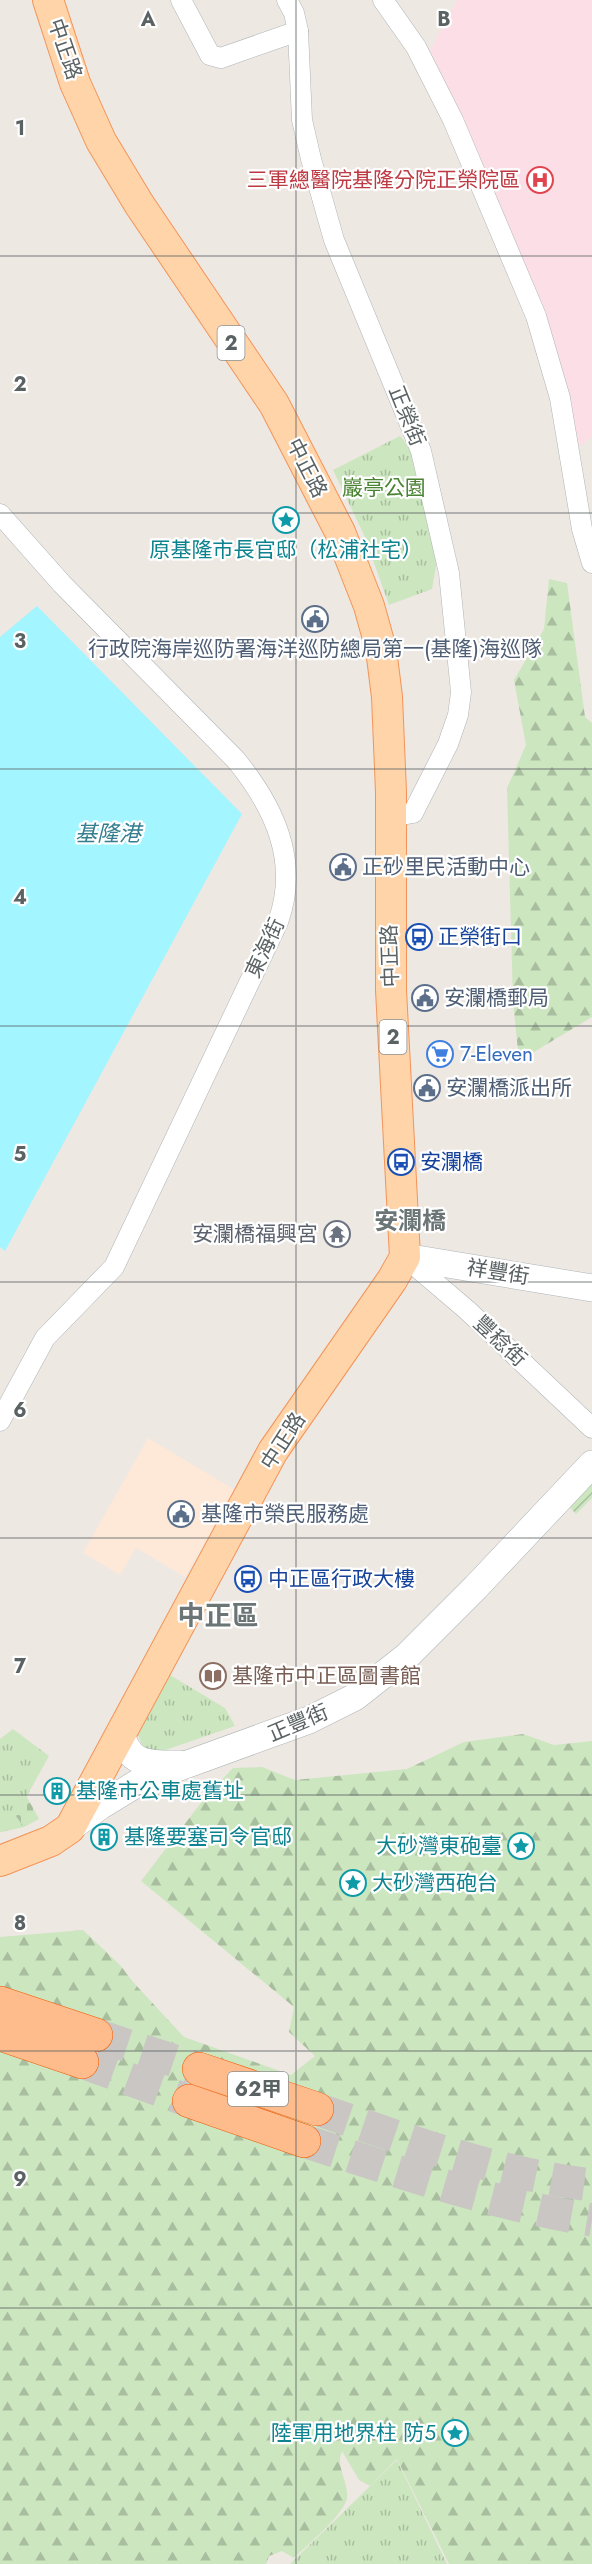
<svg xmlns="http://www.w3.org/2000/svg" width="592" height="2564" font-family="Jost,'Noto Sans TC',sans-serif">
	<style>
		.commercial { fill: #fee9d8 }
		.medical { fill: #fcdfe6 }
		.forest { fill: url(#forest-firs) }
		.cemetery { fill: url(#cemetery-stones) }
		.park { fill: url(#park-tufts) }
		.garden { fill: url(#garden-furrows) }
		.water { fill: #a3f5ff }
		.lines { fill: none; stroke-linecap: round; stroke-linejoin: round }
		.highway-tunnel { stroke: #c9c6c3; stroke-width: 33; stroke-dasharray: 33 16; stroke-linecap: butt }
		.street-casing { stroke: #afb4b6; stroke-width: 21 }
		.secondary-casing { stroke: #aeb4b7; stroke-width: 28 }
		.primary-casing { stroke: #f39458; stroke-width: 32 }
		.highway-casing { stroke: #f25700; stroke-width: 34 }
		.street { stroke: #fff; stroke-width: 20 }
		.secondary { stroke: #fff; stroke-width: 27 }
		.primary { stroke: #ffd4a8; stroke-width: 30 }
		.highway { stroke: #febb8b; stroke-width: 33 }
		.grid { fill: none; stroke: #5b6264; stroke-width: 1.5; stroke-opacity: 0.55 }
		.labels { text-anchor: middle; stroke-width: 4.5; stroke-linejoin: round; paint-order: stroke }
		.shield { fill: #fff; stroke: #8c9192; stroke-width: 1.5 }
		.shield-label { font-size: 20px; font-weight: bold; fill: #5b6264 }
		.street-label { font-size: 21px; fill: #5b6264; stroke: #fff }
		.health-label { font-size: 21px; fill: #be3a42; stroke: #fff; text-anchor: end }
		.park-label { font-size: 21px; fill: #4a8433; stroke: #fff }
		.culture-label { font-size: 21px; fill: #0d838f; stroke: #fff; text-anchor: start }
		.service-label { font-size: 21px; fill: #4e5e75; stroke: #fff; text-anchor: start }
		.transit-label { font-size: 21px; fill: #164399; stroke: #fff; text-anchor: start }
		.shop-label { font-size: 21px; fill: #366cbe; stroke: #fff; text-anchor: start }
		.worship-label { font-size: 21px; fill: #5b616d; stroke: #fff; text-anchor: end }
		.education-label { font-size: 21px; fill: #785e54; stroke: #fff; text-anchor: start }
		.water-label { font-size: 22px; font-style: italic; fill: #347e8f; stroke: #fff }
		.quarter-label { font-size: 24px; font-weight: bold; fill: #6c7576; stroke: #fff }
		.district-label { font-size: 27px; font-weight: bold; fill: #6c7576; stroke: #fff }
		.grid-label { font-size: 20px; text-anchor: middle; font-weight: bold; fill: #5b6264; stroke: #fff; stroke-width: 4.5; stroke-linejoin: round; paint-order: stroke }
	</style>
	<defs>
		<pattern id="forest-firs" width="22" height="20" patternUnits="userSpaceOnUse" patternTransform="scale(1.5)"><rect width="22" height="20" fill="#cce6bf"/><path d="M5 1l3.5 6h-7zM16 11l3.5 6h-7z" fill="#a9be9f"/></pattern>
		<pattern id="cemetery-stones" width="16" height="16" patternUnits="userSpaceOnUse" patternTransform="scale(1.5)"><rect width="16" height="16" fill="#cce6bf"/><path d="M2 7V4a2 2 0 0 1 4 0v3zM10 15v-3a2 2 0 0 1 4 0v3z" fill="#a9be9f"/></pattern>
		<pattern id="park-tufts" width="24" height="20" patternUnits="userSpaceOnUse" patternTransform="scale(1.5)"><rect width="24" height="20" fill="#cce6bf"/><path d="M3 7l-1-3M5 7V3M7 7l1-3M15 17l-1-3M17 17v-4M19 17l1-3" fill="none" stroke="#a9be9f"/></pattern>
		<pattern id="garden-furrows" width="10" height="10" patternUnits="userSpaceOnUse" patternTransform="scale(1.5)"><rect width="10" height="10" fill="#cce6bf"/><path d="M-1 1l2-2M0 10L10 0M9 11l2-2" fill="none" stroke="#a9be9f"/></pattern>
	</defs>
	<rect width="100%" height="100%" fill="#eee8e3"/>
	<path class="commercial" d="M 148,1438 L 235,1490 L 185,1577 L 136,1548 L 120,1575 L 83,1553 Z"/>
	<path class="medical" d="M 457,0 L 592,0 L 592,436 L 580,447 L 544,309 L 430,50 Z"/>
	<g class="forest">
		<path d="M 549,579 L 567,583 L 585,717 L 592,723 L 592,1017 L 519,1061 L 513,1001 L 507,788 L 526,745 L 514,680 L 544,629 Z"/>
		<path d="M 523,1734 L 554,1745 L 592,1741 L 592,2564 L 449,2564 L 397,2459 L 370,2486 L 359,2480 L 342,2451 C 335,2467 349,2482 347,2498 C 344,2515 307,2545 294,2558 L 282,2551 L 269,2556 L 266,2564 L 0,2564 L 0,1937 L 83,1930 L 120,1965 L 133,1982 L 184,2037 L 291,2075 L 315,2056 L 289,2032 L 294,2007 L 141,1881 L 207,1795 L 233,1768 L 262,1767 L 295,1780 L 407,1769 L 464,1742 Z"/>
	</g>
	<path class="cemetery" d="M 5,1757 L 39,1819 L 24,1827 L 0,1832 Z"/>
	<g class="park">
		<path d="M 400,436 L 415,454 L 439,549 L 432,589 L 389,605 L 364,535 L 333,470 Z"/>
		<path d="M 170,1675 L 225,1708 L 235,1726 L 157,1753 L 144,1750 L 138,1735 Z"/>
		<path d="M 13,1729 L 49,1756 L 16,1816 L 24,1827 L 0,1832 L 0,1739 Z"/>
		<path d="M 397,2460 L 447,2564 L 290,2564 Z"/>
	</g>
	<path class="garden" d="M 592,1477 L 592,1498 L 576,1514 L 566,1503 Z"/>
	<path class="water" d="M 37,606 L 242,814 L 5,1251 L 0,1247 L 0,637 Z"/>
	<g class="lines">
		<g class="highway-tunnel">
			<path d="M 96,2035 L 199,2069"/>
			<path d="M 82,2062 L 189,2101"/>
			<path d="M 317,2109 C 407,2140 497,2174 592,2185"/>
			<path d="M 304,2141 C 399,2172 493,2204 592,2220"/>
		</g>
		<defs>
			<g id="street">
				<path d="M 181,0 L 210,55 L 221,58 L 298,31"/>
				<path d="M 287,0 L 294,13 L 298,31 L 302,120 L 311,159 L 334,240 L 421,451 L 449,573 L 461,692 L 458,715 L 448,744 L 413,813 L 390,817"/>
				<path d="M 383,0 L 416,47 L 453,120 L 536,316 L 560,398 L 582,529 L 592,563"/>
				<path d="M 0,514 L 62,584 L 236,760 C 274,807 300,861 278,922 L 114,1267 L 45,1338 L 0,1421"/>
				<path d="M 406,1258 L 467,1310 L 592,1428"/>
			</g>
			<g id="secondary">
				<path d="M 405,1257 L 592,1288"/>
				<path d="M 121,1731 C 127,1766 150,1764 179,1764"/>
				<path d="M 70,1828 L 100,1806 L 141,1781 L 309,1720 L 355,1697 L 407,1656 L 476,1587 L 592,1464"/>
			</g>
			<path id="primary" d="M 0,1861 L 51,1841 L 70,1828 L 273,1451 L 392,1280 L 405,1257 L 391,990 L 391,792 L 387,697 L 381,649 L 369,606 L 340,532 L 274,404 L 139,204 L 101,141 L 75,83 L 48,0"/>
			<g id="highway">
				<path d="M 0,2003 L 96,2035"/>
				<path d="M 0,2034 L 82,2062"/>
				<path d="M 199,2069 L 317,2109"/>
				<path d="M 189,2101 L 304,2141"/>
			</g>
		</defs>
		<use href="#street" class="street-casing"/>
		<use href="#secondary" class="secondary-casing"/>
		<use href="#primary" class="primary-casing"/>
		<use href="#highway" class="highway-casing"/>
		<use href="#street" class="street"/>
		<use href="#secondary" class="secondary"/>
		<use href="#primary" class="primary"/>
		<use href="#highway" class="highway"/>
	</g>
	<path class="grid" d="M 296,0 L 296,2564M 0,256 L 592,256M 0,513 L 592,513M 0,769 L 592,769M 0,1026 L 592,1026M 0,1282 L 592,1282M 0,1538 L 592,1538M 0,1795 L 592,1795M 0,2051 L 592,2051M 0,2308 L 592,2308"/>
	<defs>
		<symbol id="hospital-ring" viewBox="-11 -11 22 22"><circle r="9.5" fill="#fff" stroke="#e0444e" stroke-width="1.5"/><path d="M-5-5h3v3.5h4V-5h3V5h-3V1.5h-4V5h-3Z" fill="#e0444e"/></symbol>
		<symbol id="sight-ring" viewBox="-11 -11 22 22"><circle r="9.5" fill="#fff" stroke="#0f9aa8" stroke-width="1.5"/><path d="M0-6L1.8-2.2L6-1.7L2.9 1.2L3.7 5.4L0 3.3L-3.7 5.4L-2.9 1.2L-6-1.7L-1.8-2.2Z" fill="#0f9aa8"/></symbol>
		<symbol id="civic-ring" viewBox="-11 -11 22 22"><circle r="9.5" fill="#fff" stroke="#5c6f8a" stroke-width="1.5"/><path d="M-.6-6.5H3V-4.5H.6V-3L4-1V1h2V6H-6V1h2V-1L-.6-3ZM-1.2 2.5V6h2.4V2.5Z" fill="#5c6f8a"/></symbol>
		<symbol id="bus-ring" viewBox="-11 -11 22 22"><circle r="9.5" fill="#fff" stroke="#1a4fb4" stroke-width="1.5"/><path d="M-5-6H5V4H4V6H2V4H-2V6H-4V4H-5ZM-3.5-4V0h7V-4ZM-3.5 1.2v1.5H-2V1.2ZM2 1.2v1.5H3.5V1.2Z" fill="#1a4fb4"/></symbol>
		<symbol id="supermarket-ring" viewBox="-11 -11 22 22"><circle r="9.5" fill="#fff" stroke="#3f7fe0" stroke-width="1.5"/><path d="M-6-5.5h2.5l.6 2H6L4.5 2H-2.5L-4.4-4H-6ZM-1.5 3.2a1.3 1.3 0 1 0 .1 0ZM3 3.2a1.3 1.3 0 1 0 .1 0Z" fill="#3f7fe0"/></symbol>
		<symbol id="temple-ring" viewBox="-11 -11 22 22"><circle r="9.5" fill="#fff" stroke="#6b7280" stroke-width="1.5"/><path d="M0-6L5-2H3V0L6.5 2.5H4V6H1.5V3h-3V6H-4V2.5H-6.5L-3 0V-2H-5Z" fill="#6b7280"/></symbol>
		<symbol id="library-ring" viewBox="-11 -11 22 22"><circle r="9.5" fill="#fff" stroke="#8d6e63" stroke-width="1.5"/><path d="M-6-4Q-3-5.5-.7-3.5V5Q-3 3-6 4ZM6-4Q3-5.5 .7-3.5V5Q3 3 6 4Z" fill="#8d6e63"/></symbol>
		<symbol id="building-ring" viewBox="-11 -11 22 22"><circle r="9.5" fill="#fff" stroke="#0f9aa8" stroke-width="1.5"/><path d="M-4-6H4V6H1V3H-1V6H-4ZM-2.5-4.3h1.7v1.8h-1.7ZM.8-4.3h1.7v1.8H.8ZM-2.5-1h1.7V.8h-1.7ZM.8-1h1.7V.8H.8Z" fill="#0f9aa8"/></symbol>
	</defs>
	<g fill-rule="evenodd">
		<use href="#hospital-ring" x="525" y="165" width="30" height="30"/>
		<use href="#sight-ring" x="271" y="505" width="30" height="30"/>
		<use href="#civic-ring" x="300" y="604" width="30" height="30"/>
		<use href="#civic-ring" x="328" y="852" width="30" height="30"/>
		<use href="#bus-ring" x="404" y="922" width="30" height="30"/>
		<use href="#civic-ring" x="410" y="983" width="30" height="30"/>
		<use href="#supermarket-ring" x="425" y="1039" width="30" height="30"/>
		<use href="#civic-ring" x="412" y="1073" width="30" height="30"/>
		<use href="#bus-ring" x="386" y="1147" width="30" height="30"/>
		<use href="#temple-ring" x="322" y="1219" width="30" height="30"/>
		<use href="#civic-ring" x="166" y="1499" width="30" height="30"/>
		<use href="#bus-ring" x="233" y="1564" width="30" height="30"/>
		<use href="#library-ring" x="198" y="1661" width="30" height="30"/>
		<use href="#building-ring" x="42" y="1776" width="30" height="30"/>
		<use href="#building-ring" x="89" y="1822" width="30" height="30"/>
		<use href="#sight-ring" x="506" y="1831" width="30" height="30"/>
		<use href="#sight-ring" x="338" y="1868" width="30" height="30"/>
		<use href="#sight-ring" x="440" y="2418" width="30" height="30"/>
	</g>
	<g class="labels">
		<g class="shield">
			<rect x="217.5" y="326" width="27" height="34" rx="4.5"/>
			<rect x="379.5" y="1020" width="27" height="34" rx="4.5"/>
			<rect x="228" y="2072" width="60" height="34" rx="4.5"/>
		</g>
		<g class="shield-label">
			<text x="231" y="350">2</text>
			<text x="393" y="1044">2</text>
			<text x="258" y="2096">62甲</text>
		</g>
		<g class="street-label">
			<text transform="translate(65 49) rotate(71)" y="7">中正路</text>
			<text transform="translate(407 416) rotate(68)" y="7">正榮街</text>
			<text transform="translate(307 468) rotate(63)" y="7">中正路</text>
			<text transform="translate(265 948) rotate(-65)" y="7">東海街</text>
			<text transform="translate(390 956) rotate(-92)" y="7">中正路</text>
			<text transform="translate(498 1272) rotate(9)" y="7">祥豐街</text>
			<text transform="translate(500 1341) rotate(43)" y="7">豐稔街</text>
			<text transform="translate(283 1441) rotate(-57)" y="7">中正路</text>
			<text transform="translate(298 1723) rotate(-23)" y="7">正豐街</text>
		</g>
		<g class="health-label">
			<text x="520" y="187">三軍總醫院基隆分院正榮院區</text>
		</g>
		<g class="park-label">
			<text x="384" y="495">巖亭公園</text>
		</g>
		<g class="culture-label">
			<text x="286" y="557" text-anchor="middle">原基隆市長官邸（松浦社宅）</text>
			<text x="76" y="1798">基隆市公車處舊址</text>
			<text x="124" y="1844">基隆要塞司令官邸</text>
			<text x="502" y="1853" text-anchor="end">大砂灣東砲臺</text>
			<text x="372" y="1890">大砂灣西砲台</text>
			<text x="436" y="2440" text-anchor="end">陸軍用地界柱 防5</text>
		</g>
		<g class="service-label">
			<text x="315" y="656" text-anchor="middle">行政院海岸巡防署海洋巡防總局第一(基隆)海巡隊</text>
			<text x="362" y="874">正砂里民活動中心</text>
			<text x="444" y="1005">安瀾橋郵局</text>
			<text x="446" y="1095">安瀾橋派出所</text>
			<text x="201" y="1521">基隆市榮民服務處</text>
		</g>
		<g class="transit-label">
			<text x="438" y="944">正榮街口</text>
			<text x="420" y="1169">安瀾橋</text>
			<text x="268" y="1586">中正區行政大樓</text>
		</g>
		<g class="shop-label">
			<text x="460" y="1061">7-Eleven</text>
		</g>
		<g class="worship-label">
			<text x="318" y="1241">安瀾橋福興宮</text>
		</g>
		<g class="education-label">
			<text x="232" y="1683">基隆市中正區圖書館</text>
		</g>
		<g class="water-label">
			<text x="108" y="841">基隆港</text>
		</g>
		<g class="quarter-label">
			<text x="410" y="1229">安瀾橋</text>
		</g>
		<g class="district-label">
			<text x="218" y="1625">中正區</text>
		</g>
	</g>
	<g class="grid-label">
		<text x="148" y="26">A</text>
		<text x="444" y="26">B</text>
		<text x="20" y="135">1</text>
		<text x="20" y="391">2</text>
		<text x="20" y="648">3</text>
		<text x="20" y="904">4</text>
		<text x="20" y="1161">5</text>
		<text x="20" y="1417">6</text>
		<text x="20" y="1673">7</text>
		<text x="20" y="1930">8</text>
		<text x="20" y="2186">9</text>
	</g>
</svg>
